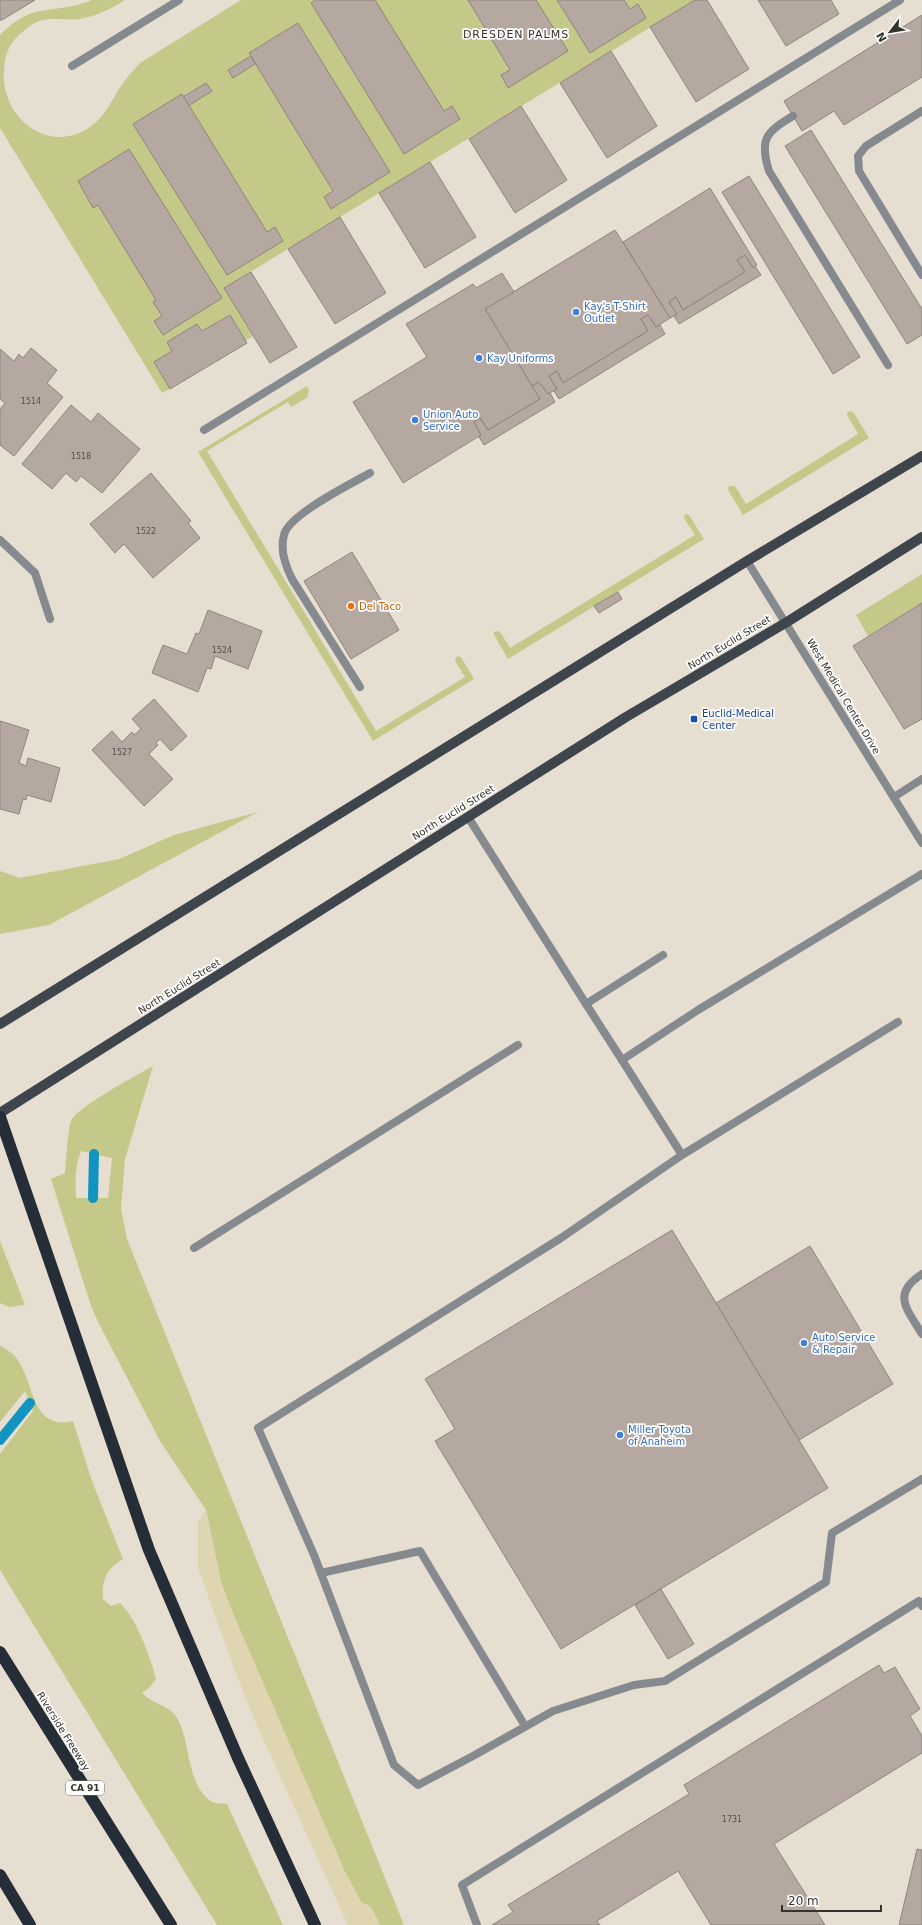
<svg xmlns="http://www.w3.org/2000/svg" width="922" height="1925" font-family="'DejaVu Sans',sans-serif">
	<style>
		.green { fill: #c4c989; fill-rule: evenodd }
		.sand { fill: #dfd6b1 }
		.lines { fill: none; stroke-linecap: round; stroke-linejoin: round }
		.stream { stroke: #1194bf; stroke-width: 10 }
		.building { fill: #b5a8a0; stroke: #90847c }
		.service { stroke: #858a8e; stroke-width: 8 }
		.minor { stroke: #858a8e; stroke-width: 8 }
		.primary { stroke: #3e454d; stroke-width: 10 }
		.motorway { stroke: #252d36; stroke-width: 12 }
		.shop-dot { fill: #3f7fe0; stroke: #fff; stroke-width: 1.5 }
		.food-dot { fill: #e8710a; stroke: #fff; stroke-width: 1.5 }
		.transit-dot { fill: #1a4fb4; stroke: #fff; stroke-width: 1.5 }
		.labels { text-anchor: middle; stroke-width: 3.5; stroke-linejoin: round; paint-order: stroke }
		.number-label { font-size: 8px; fill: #56504a }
		.shield { fill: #fff; stroke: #72706c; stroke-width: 1 }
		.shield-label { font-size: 9px; font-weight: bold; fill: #36322d }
		.shop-label { font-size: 10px; fill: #366cbe; stroke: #fff; text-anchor: start }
		.food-label { font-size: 10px; fill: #c56008; stroke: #fff; text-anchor: start }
		.street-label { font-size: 10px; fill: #36322d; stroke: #fff }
		.transit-label { font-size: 10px; fill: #164399; stroke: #fff; text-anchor: start }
		.neighbourhood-label { font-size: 11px; letter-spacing: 1px; fill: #36322d; stroke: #fff }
	</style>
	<rect width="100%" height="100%" fill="#e7ded2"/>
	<g class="green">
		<path d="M 92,0 L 125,0 C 112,8 99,15 84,18 C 69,22 52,16 39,21 C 32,23 25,30 19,35 C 8,45 5,56 4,70 C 0,117 48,156 90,127 C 104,117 110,104 119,89 C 125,79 133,71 140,63 L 241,0 L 695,0 L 224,288 L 253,336 L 245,341 L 229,315 L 202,331 L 197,324 L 167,342 L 172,351 L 170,389 L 162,393 L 0,128 L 0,35 C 35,0 51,16 92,0 Z"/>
		<path d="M 307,386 L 309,391 L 307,398 L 291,407 L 288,402 L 207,451 L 376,731 L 465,677 L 455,661 L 457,656 L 461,657 L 474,679 L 373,741 L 198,452 Z"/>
		<path d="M 850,411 L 854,413 L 869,438 L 743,515 L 728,490 L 729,486 L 735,486 L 746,504 L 858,434 L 847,415 L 847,413 Z"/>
		<path d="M 685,514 L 689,515 L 704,539 L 508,659 L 494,635 L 494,632 L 498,631 L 501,633 L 510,648 L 695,535 L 684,518 Z"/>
		<path d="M 922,574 L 922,603 L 868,636 L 856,615 Z"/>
		<path d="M 258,812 L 49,925 L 0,934 L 0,871 L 20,878 L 119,859 L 174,835 Z"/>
		<path d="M 153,1066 L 125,1159 L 121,1209 L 127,1239 L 404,1925 L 380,1925 L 371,1907 L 361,1902 L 344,1870 L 231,1609 L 221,1582 L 206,1510 L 160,1441 L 98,1322 L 90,1303 L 51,1179 L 65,1173 C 66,1163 68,1128 71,1121 C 77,1107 137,1075 153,1066 ZM 81,1151 L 112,1158 L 108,1198 L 76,1198 C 75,1182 75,1167 81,1151 Z"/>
		<path d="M 0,1241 L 25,1305 L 9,1307 L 0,1303 Z"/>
		<path d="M 0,1345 C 5,1349 13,1353 17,1359 C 35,1383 31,1431 73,1421 L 92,1481 L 123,1559 C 106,1569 102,1580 103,1599 L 111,1606 L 120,1603 C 137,1619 150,1656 156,1679 L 150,1687 L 142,1693 C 151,1703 167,1705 175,1715 C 192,1739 185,1785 212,1802 C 216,1804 223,1803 227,1804 L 283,1925 L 217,1925 L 0,1570 L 0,1454 L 33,1411 L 25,1391 L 0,1422 Z"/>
	</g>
	<path class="sand" d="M 206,1510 L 221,1582 L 231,1609 L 344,1870 L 361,1902 L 371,1907 L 380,1925 L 348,1925 L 257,1726 L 233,1666 L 198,1568 L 198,1522 Z"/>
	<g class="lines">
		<g class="stream">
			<path d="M 93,1198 L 94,1154"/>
			<path d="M 0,1440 L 30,1403"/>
		</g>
	</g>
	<g class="building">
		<path d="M 0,0 L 35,0 L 2,20 L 0,20 Z"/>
		<path d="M 315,0 L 375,0 L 444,111 L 452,106 L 460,119 L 404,154 L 311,3 Z"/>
		<path d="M 468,0 L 536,0 L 568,51 L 508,88 L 501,75 L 510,70 Z"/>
		<path d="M 557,0 L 624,0 L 630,9 L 638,4 L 646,18 L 590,53 Z"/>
		<path d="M 695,0 L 707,0 L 749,69 L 696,102 L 650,27 Z"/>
		<path d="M 758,0 L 831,0 L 839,14 L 786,46 Z"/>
		<path d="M 922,15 L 922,77 L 844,125 L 834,111 L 802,131 L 784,101 Z"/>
		<path d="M 298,23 L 390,172 L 331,209 L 324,197 L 333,191 L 249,53 Z"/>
		<path d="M 611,51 L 657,126 L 607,158 L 560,83 Z"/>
		<path d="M 251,56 L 255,64 L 233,78 L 228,70 Z"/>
		<path d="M 206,83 L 212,91 L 188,106 L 183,97 Z"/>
		<path d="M 182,94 L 267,232 L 275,227 L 283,241 L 227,275 L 133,124 Z"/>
		<path d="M 521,106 L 567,180 L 515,213 L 469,139 Z"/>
		<path d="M 811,130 L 922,309 L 922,335 L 907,344 L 785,146 Z"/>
		<path d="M 129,149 L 222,298 L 163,335 L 154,321 L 162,316 L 153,302 L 156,300 L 98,205 L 93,208 L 78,181 Z"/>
		<path d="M 430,162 L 476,237 L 425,268 L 379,193 Z"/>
		<path d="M 749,176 L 860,357 L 833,374 L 722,192 Z"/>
		<path d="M 710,188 L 757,265 L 753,268 L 745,255 L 737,260 L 745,272 L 683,310 L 676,297 L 669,302 L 677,314 L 670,318 L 623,242 Z"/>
		<path d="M 340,217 L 386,293 L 335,324 L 288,249 Z"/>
		<path d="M 615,230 L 670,318 L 656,327 L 648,315 L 641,319 L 648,331 L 563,383 L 557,371 L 549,376 L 557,389 L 548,394 L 539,382 L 532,386 L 485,309 Z"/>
		<path d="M 745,255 L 753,268 L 755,266 L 761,275 L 679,324 L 674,316 L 677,314 L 669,302 L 676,297 L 683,310 L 745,272 L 737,260 Z"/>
		<path d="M 251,272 L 297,347 L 270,363 L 224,288 Z"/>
		<path d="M 502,273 L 514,292 L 485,309 L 540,399 L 488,430 L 480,418 L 474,422 L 481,435 L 403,483 L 353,402 L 427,357 L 406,324 L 473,284 L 476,288 Z"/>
		<path d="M 230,315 L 247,343 L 170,389 L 154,362 L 172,351 L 167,342 L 197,324 L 202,331 Z"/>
		<path d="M 648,315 L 656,327 L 660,325 L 665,334 L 559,399 L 554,391 L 557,389 L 549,376 L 557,371 L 563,383 L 648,331 L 641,319 Z"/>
		<path d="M 31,348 L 57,370 L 47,383 L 63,397 L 14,456 L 0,445 L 0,409 L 5,403 L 0,399 L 0,349 L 14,361 L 19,354 L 23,358 Z"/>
		<path d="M 539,382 L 548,394 L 550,393 L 555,402 L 484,445 L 479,437 L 481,435 L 474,422 L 480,418 L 488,430 L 540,399 L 532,386 Z"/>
		<path d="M 71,405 L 91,422 L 98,413 L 140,449 L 102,493 L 81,476 L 76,482 L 66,473 L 52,489 L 22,464 Z"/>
		<path d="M 151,473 L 191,521 L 188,523 L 200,538 L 153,578 L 124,544 L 115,553 L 90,524 Z"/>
		<path d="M 352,552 L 399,630 L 351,659 L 304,581 Z"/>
		<path d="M 618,592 L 622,599 L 599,613 L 594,606 Z"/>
		<path d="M 922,603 L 922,719 L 904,729 L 853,646 Z"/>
		<path d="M 208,610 L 262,631 L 248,669 L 215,656 L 211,669 L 207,668 L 198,692 L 152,673 L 163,645 L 187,654 L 196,633 L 199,634 Z"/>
		<path d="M 154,699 L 187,736 L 171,751 L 160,739 L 156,743 L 158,745 L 149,754 L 173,779 L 144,806 L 92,750 L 112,731 L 122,742 L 132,732 L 134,735 L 141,729 L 132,719 Z"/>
		<path d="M 0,721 L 29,730 L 19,763 L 26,766 L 28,758 L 60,768 L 51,802 L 27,795 L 26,800 L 23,799 L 19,814 L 0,809 Z"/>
		<path d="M 672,1230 L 828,1488 L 561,1649 L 435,1441 L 455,1429 L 425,1379 Z"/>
		<path d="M 810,1246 L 893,1384 L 799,1440 L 716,1303 Z"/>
		<path d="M 661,1589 L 694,1644 L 668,1659 L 635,1605 Z"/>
		<path d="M 879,1665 L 884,1673 L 895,1667 L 920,1709 L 910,1716 L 922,1736 L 922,1753 L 774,1844 L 825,1925 L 711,1925 L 678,1871 L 597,1921 L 600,1925 L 492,1925 L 513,1912 L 508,1905 L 689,1794 L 684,1785 Z"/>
		<path d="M 917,1849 L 922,1850 L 922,1925 L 899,1925 Z"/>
	</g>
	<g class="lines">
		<g class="service">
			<path d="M 922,111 L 866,146 L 858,156 L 859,171 L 922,275"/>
			<path d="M 793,116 C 766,132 759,139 769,171 L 888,365"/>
			<path d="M 204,430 L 900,0"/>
			<path d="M 360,687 L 292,579 C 286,567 280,549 284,535 C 288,515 351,484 370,473"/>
			<path d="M 894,797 L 922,779"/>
			<path d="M 468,817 L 586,1004 L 663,955"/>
			<path d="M 586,1004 L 622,1060"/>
			<path d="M 898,1022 L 682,1155 L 622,1060 L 698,1010 L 922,874"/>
			<path d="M 682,1155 L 561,1238 L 258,1428 L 314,1555 L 394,1765 L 418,1785 L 473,1756 L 553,1711 L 634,1685 L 665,1681 L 826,1582 L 832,1533 L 922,1479"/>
			<path d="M 194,1248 L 518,1045"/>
			<path d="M 922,1274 C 891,1294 907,1309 922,1334"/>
			<path d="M 321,1573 L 420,1551 L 525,1726"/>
			<path d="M 477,1925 L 462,1885 L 919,1601 L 922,1606"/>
		</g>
		<g class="minor">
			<path d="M 72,66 L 179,0"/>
			<path d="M 0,540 L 35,573 L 50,619"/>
			<path d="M 747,561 L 922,843"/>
		</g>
		<g class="primary">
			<path d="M 0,1024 L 747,561 L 922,456"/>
			<path d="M 0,1113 L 626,717 L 787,622 L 922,537"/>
		</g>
		<g class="motorway">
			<path d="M 0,1117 L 149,1550 L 238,1758 L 315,1925"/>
			<path d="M 0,1652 L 171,1925"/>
			<path d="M 0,1875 L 30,1925"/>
		</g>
	</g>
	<g class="shop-dot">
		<circle cx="576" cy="312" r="4"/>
		<circle cx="479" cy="358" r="4"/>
		<circle cx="415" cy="420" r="4"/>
		<circle cx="804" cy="1343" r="4"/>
		<circle cx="620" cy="1435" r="4"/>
	</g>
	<circle class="food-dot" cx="351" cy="606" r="4"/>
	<rect class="transit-dot" x="690" y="715" width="8" height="8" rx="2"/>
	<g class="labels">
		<g class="number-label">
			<text x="31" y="404">1514</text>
			<text x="81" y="459">1518</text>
			<text x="146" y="534">1522</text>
			<text x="222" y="653">1524</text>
			<text x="122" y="755">1527</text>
			<text x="732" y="1822">1731</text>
		</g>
		<rect class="shield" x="66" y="1781" width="38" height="14" rx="3"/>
		<g class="shield-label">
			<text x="85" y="1791">CA 91</text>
		</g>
		<g class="shop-label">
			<text x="584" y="310">Kay's T-Shirt<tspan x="584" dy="12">Outlet</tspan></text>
			<text x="487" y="362">Kay Uniforms</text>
			<text x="423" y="418">Union Auto<tspan x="423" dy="12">Service</tspan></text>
			<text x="812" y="1341">Auto Service<tspan x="812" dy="12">&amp; Repair</tspan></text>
			<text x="628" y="1433">Miller Toyota<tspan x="628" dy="12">of Anaheim</tspan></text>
		</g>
		<g class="food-label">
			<text x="359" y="610">Del Taco</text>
		</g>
		<g class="street-label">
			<text transform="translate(729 642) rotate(-31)" y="4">North Euclid Street</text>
			<text transform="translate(844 696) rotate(59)" y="4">West Medical Center Drive</text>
			<text transform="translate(453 812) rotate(-32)" y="4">North Euclid Street</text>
			<text transform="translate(179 986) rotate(-32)" y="4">North Euclid Street</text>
			<text transform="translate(64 1731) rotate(58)" y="4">Riverside Freeway</text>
		</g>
		<g class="transit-label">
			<text x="702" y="717">Euclid-Medical<tspan x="702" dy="12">Center</tspan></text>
		</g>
		<g class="neighbourhood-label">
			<text x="516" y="38">DRESDEN PALMS</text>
		</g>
	</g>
	<g transform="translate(890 32) rotate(239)" stroke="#ffffff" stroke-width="3" paint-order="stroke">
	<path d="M0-3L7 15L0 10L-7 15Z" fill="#36322d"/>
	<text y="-6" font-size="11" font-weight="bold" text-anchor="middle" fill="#36322d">N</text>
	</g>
	<path d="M782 1905v6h99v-6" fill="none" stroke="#36322d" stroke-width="2"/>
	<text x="788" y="1905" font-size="12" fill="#36322d" stroke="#ffffff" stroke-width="3" paint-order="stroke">20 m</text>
</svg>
